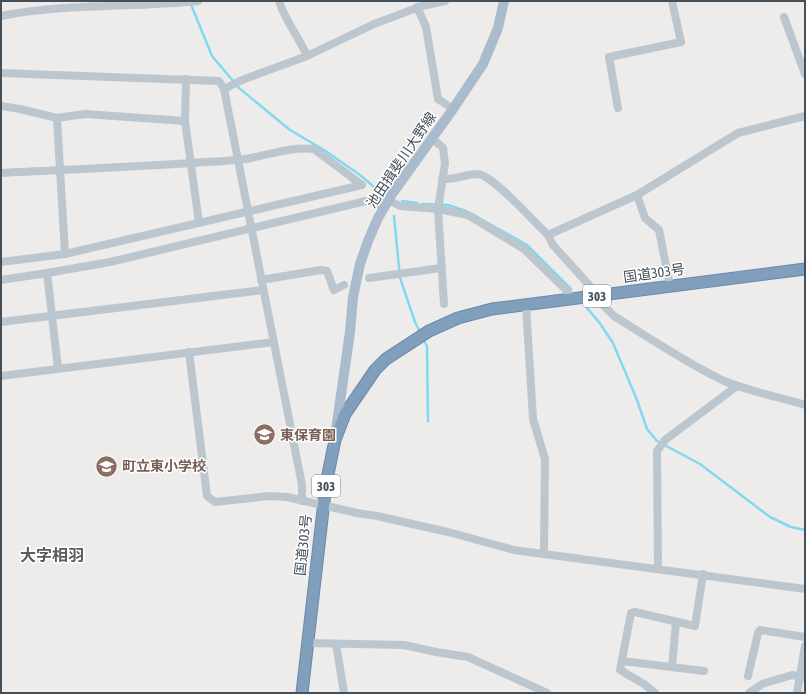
<svg xmlns="http://www.w3.org/2000/svg" width="806" height="694" font-family="'Asap Condensed','Noto Sans JP',sans-serif">
	<style>
		.lines { fill: none; stroke-linecap: round; stroke-linejoin: round }
		.stream { stroke: #80daef; stroke-width: 2.5 }
		.highway-casing { stroke: #6b8aa9; stroke-width: 13 }
		.minor { stroke: #bbc6cf; stroke-width: 8 }
		.major { stroke: #a9bbcc; stroke-width: 10 }
		.highway { stroke: #809fbd; stroke-width: 11 }
		.labels { text-anchor: middle; stroke-width: 3; stroke-linejoin: round; paint-order: stroke }
		.shield { fill: #fff; stroke: #7b848b; stroke-width: 1 }
		.shield-label { font-size: 13px; font-weight: bold; fill: #434f59 }
		.street-label { font-size: 14px; fill: #434f59; stroke: #fff }
		.education-label { font-size: 14px; font-weight: bold; fill: #785e54; stroke: #fff; text-anchor: start }
		.quarter-label { font-size: 16px; font-weight: bold; fill: #585c60; stroke: #fff }
	</style>
	<rect width="100%" height="100%" fill="#eeebeb"/>
	<g class="lines">
		<g class="stream">
			<path d="M 190,2 L 212,56 L 239,88 L 290,130 L 324,150 L 360,175 L 380,192"/>
			<path d="M 402,201 L 417,203"/>
			<path d="M 422,204 L 448,205 L 466,211"/>
			<path d="M 472,214 L 527,245 L 571,289"/>
			<path d="M 394,216 L 400,278 L 415,322 L 420,332"/>
			<path d="M 586,307 L 599,322 L 613,343 L 637,400 L 647,429 L 657,441 L 700,464 L 770,517 L 791,527 L 805,530"/>
			<path d="M 423,339 L 427,346 L 428,421"/>
		</g>
		<defs>
			<path id="highway" d="M 302,693 L 326,484 L 335,440 L 345,414 L 375,370 L 386,359 L 429,331 L 458,318 L 492,309 L 805,269"/>
		</defs>
		<use href="#highway" class="highway-casing"/>
		<g class="minor">
			<path d="M 279,1 C 285,21 299,37 307,56"/>
			<path d="M 417,7 L 426,27 L 438,99 L 453,109"/>
			<path d="M 1,16 C 67,3 132,8 198,1"/>
			<path d="M 784,17 L 805,74"/>
			<path d="M 1,73 L 219,81 L 224,89 L 302,485 L 302,501"/>
			<path d="M 186,79 L 185,121 L 199,223"/>
			<path d="M 224,89 L 242,80 L 307,56 L 374,24 L 422,6 L 445,1"/>
			<path d="M 1,106 L 20,109 L 57,118 L 85,114 L 185,121"/>
			<path d="M 618,108 L 609,57 L 681,42 L 672,1"/>
			<path d="M 57,118 L 65,254"/>
			<path d="M 432,138 L 443,148 L 445,163 L 438,209 L 444,304"/>
			<path d="M 1,173 C 79,169 158,166 236,160 C 262,158 287,146 314,149 L 362,185 L 65,254 L 1,262"/>
			<path d="M 442,179 C 454,180 466,174 478,174 C 493,175 535,223 548,235 L 553,245 L 599,296 L 603,305 L 614,316 C 649,338 685,362 722,380 C 747,391 779,397 805,405"/>
			<path d="M 637,195 L 645,218 L 659,230 L 670,286"/>
			<path d="M 388,200 L 400,206 L 438,209 L 468,215 L 524,249 L 568,292 L 570,300"/>
			<path d="M 548,235 L 637,195 L 738,133 L 805,116"/>
			<path d="M 47,273 L 110,262 L 366,201 L 375,203 L 383,208"/>
			<path d="M 369,278 L 441,268"/>
			<path d="M 1,280 L 47,273 L 58,368"/>
			<path d="M 261,280 L 321,270 L 327,271 L 334,290 L 344,285"/>
			<path d="M 526,305 L 533,419 L 545,459 L 544,554"/>
			<path d="M 1,322 L 263,290"/>
			<path d="M 189,352 L 207,496 L 215,502 L 269,496 L 287,497 L 357,513 L 377,516 L 448,532 L 514,550 L 805,589"/>
			<path d="M 1,376 L 274,342"/>
			<path d="M 658,569 L 657,451 L 665,440 L 737,386"/>
			<path d="M 308,643 L 404,645 L 436,652 L 468,657 L 547,693"/>
			<path d="M 336,644 L 344,693"/>
			<path d="M 622,661 L 704,671"/>
			<path d="M 672,667 L 676,622"/>
			<path d="M 748,676 L 758,633 L 760,630 L 805,637"/>
			<path d="M 655,693 L 644,684 L 620,670 L 631,613 L 635,612 L 695,626 L 703,574"/>
			<path d="M 749,693 L 762,684 L 792,675 L 805,678"/>
			<path d="M 797,693 L 805,646"/>
		</g>
		<path class="major" d="M 336,430 L 350,332 L 353,297 L 360,264 L 368,241 L 378,218 L 392,194 L 453,109 L 483,64 L 498,28 L 504,1"/>
		<use href="#highway" class="highway"/>
	</g>
	<defs>
		<symbol id="school-disc" viewBox="-11 -11 22 22"><circle r="9.5" fill="#8d6e63" stroke="#fff"/><path d="M0-5L7-2L0 1L-7-2ZM-4 1L0 2.5L4 1V4Q0 6-4 4Z" fill="#fff"/></symbol>
	</defs>
	<g fill-rule="evenodd">
		<use href="#school-disc" x="252" y="422" width="25" height="25"/>
		<use href="#school-disc" x="94" y="454" width="25" height="25"/>
	</g>
	<g class="labels">
		<g class="shield">
			<rect x="583" y="285" width="28" height="22" rx="3"/>
			<rect x="312" y="475" width="28" height="22" rx="3"/>
		</g>
		<g class="shield-label">
			<text x="597" y="301">303</text>
			<text x="326" y="491">303</text>
		</g>
		<g class="street-label">
			<text transform="translate(401 160) rotate(-56)" y="5">池田揖斐川大野線</text>
			<text transform="translate(654 273) rotate(-8)" y="5">国道303号</text>
			<text transform="translate(303 545) rotate(-84)" y="5">国道303号</text>
		</g>
		<g class="education-label">
			<text x="280" y="440">東保育園</text>
			<text x="122" y="471">町立東小学校</text>
		</g>
		<g class="quarter-label">
			<text x="52" y="561">大字相羽</text>
		</g>
	</g>
	<rect width="806" height="694" fill="none" stroke="#434f59" stroke-width="4"/>
</svg>
